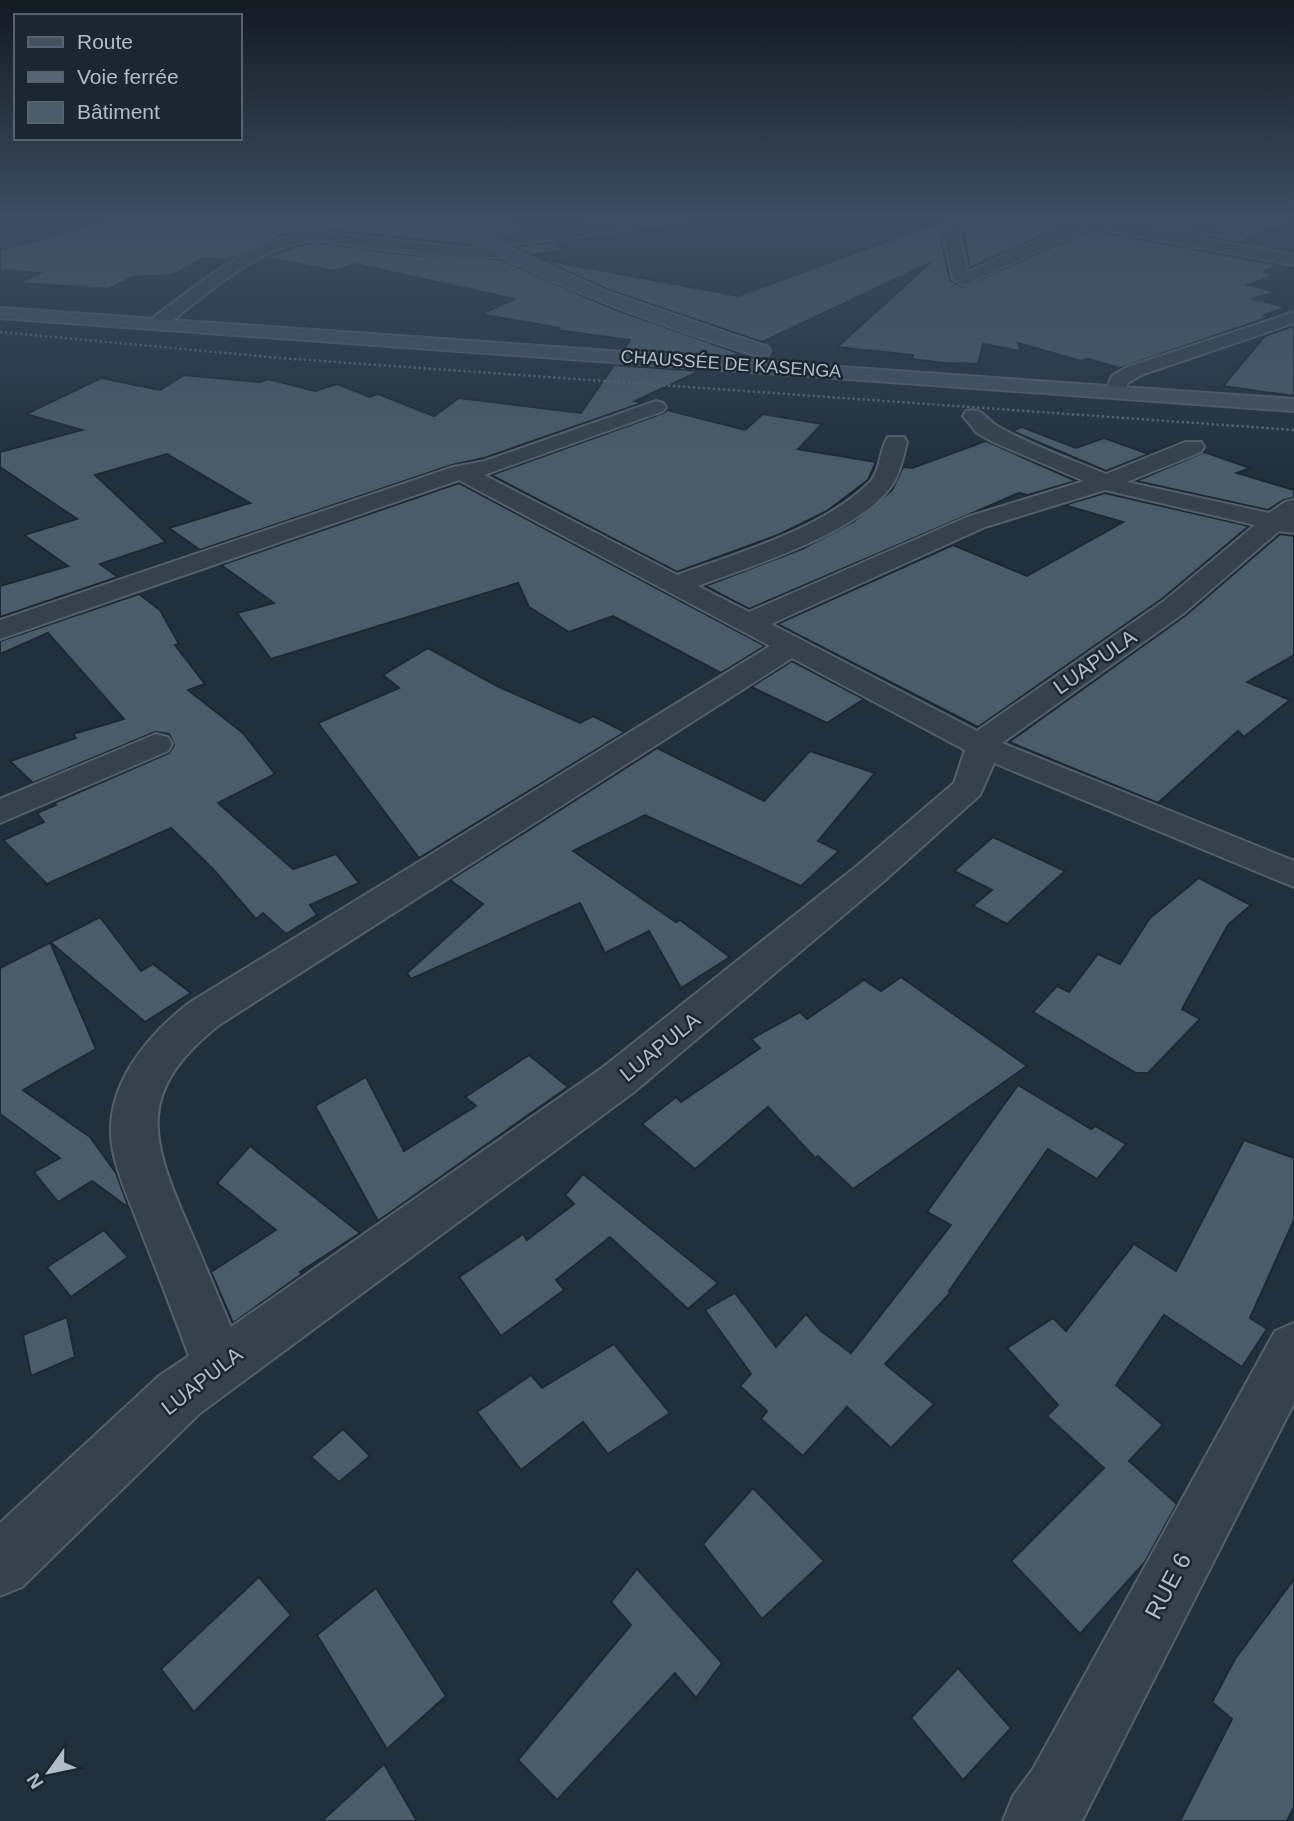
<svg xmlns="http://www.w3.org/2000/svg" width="1294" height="1821" font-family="Arial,sans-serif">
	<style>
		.building { fill: #4a5b69; stroke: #1c2934; stroke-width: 2 }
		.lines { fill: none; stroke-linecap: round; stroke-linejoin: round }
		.street-casing { stroke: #53606b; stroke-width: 4 }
		.secondary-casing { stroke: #53606b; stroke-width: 4 }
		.street { fill: #35424d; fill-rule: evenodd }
		.secondary { fill: #435160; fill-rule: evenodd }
		.rail { stroke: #576674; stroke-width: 2.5; stroke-dasharray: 2.5 2.5; stroke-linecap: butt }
		.labels { text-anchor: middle; stroke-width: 5; stroke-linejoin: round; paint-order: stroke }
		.far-street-label { font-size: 18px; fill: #b0bdc9; stroke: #1a2732 }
		.street-label { font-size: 21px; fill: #b0bdc9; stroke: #1a2732 }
		.near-street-label { font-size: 24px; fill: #b0bdc9; stroke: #1a2732 }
	</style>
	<rect width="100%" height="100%" fill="#21303d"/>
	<g class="building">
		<path d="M 119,217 L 440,217 L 450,228 L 473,245 L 318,229 L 279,236 L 227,261 L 204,258 L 173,275 L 133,277 L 109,289 L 20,283 L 40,273 L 0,270 L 0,250 Z"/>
		<path d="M 463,217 L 502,217 L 527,230 L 490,234 Z"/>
		<path d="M 953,217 L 943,227 L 941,240 L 950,280 L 963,287 L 1090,230 L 1278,265 L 1264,272 L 1276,275 L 1248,285 L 1276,292 L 1253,299 L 1287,307 L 1264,315 L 1270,317 L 1120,368 L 1088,359 L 1081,361 L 1018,343 L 1021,351 L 983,344 L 978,364 L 945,363 L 911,359 L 913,355 L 837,347 L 930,263 L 762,342 L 611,291 L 540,259 L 738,296 Z"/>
		<path d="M 974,217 L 1048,217 L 1052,223 L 1065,225 L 970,268 L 963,229 Z"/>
		<path d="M 1100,217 L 1225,217 L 1178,231 Z"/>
		<path d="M 1257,217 L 1294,217 L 1294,219 L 1238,243 L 1208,237 L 1253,222 Z"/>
		<path d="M 552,242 L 566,250 L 531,255 L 513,247 Z"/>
		<path d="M 318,243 L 419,256 L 499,259 L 611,308 L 739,353 L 730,357 L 624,349 L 630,340 L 556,330 L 559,328 L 481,314 L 514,299 L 355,264 L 336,271 L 266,258 L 296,246 Z"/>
		<path d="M 1294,326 L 1294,396 L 1223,386 L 1265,336 Z"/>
		<path d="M 614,365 L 700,371 L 635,401 L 642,403 L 484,458 L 452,465 L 200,550 L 169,528 L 250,503 L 167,454 L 95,475 L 166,542 L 100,564 L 118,577 L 0,617 L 0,586 L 68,566 L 24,535 L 77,519 L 0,467 L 0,452 L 82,430 L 26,414 L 101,378 L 160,390 L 184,375 L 260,382 L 268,379 L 315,391 L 337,384 L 370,397 L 378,394 L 434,416 L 459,398 L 581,413 Z"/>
		<path d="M 667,410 L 745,430 L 763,414 L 822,424 L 798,449 L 876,462 L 868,480 L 827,511 L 778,535 L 677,572 L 491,475 L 664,413 Z"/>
		<path d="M 1022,427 L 1076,448 L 1104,438 L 1146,453 L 1177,443 L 1106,471 L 1012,431 Z"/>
		<path d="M 986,441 L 1076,481 L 1028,495 L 1019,493 L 749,609 L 705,586 L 802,549 L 853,522 L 892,490 L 903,467 L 912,468 Z"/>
		<path d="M 1204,452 L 1250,468 L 1237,473 L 1294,490 L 1294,498 L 1284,500 L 1268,510 L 1136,481 Z"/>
		<path d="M 459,483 L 765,646 L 721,673 L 613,616 L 569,632 L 529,607 L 518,583 L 271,659 L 237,613 L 274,603 L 221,565 Z"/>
		<path d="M 1105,493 L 1249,526 L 1162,599 L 978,727 L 777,624 L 953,545 L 1027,576 L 1123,522 L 1064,505 Z"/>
		<path d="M 1280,534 L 1294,536 L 1294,655 L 1247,682 L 1290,700 L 1244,737 L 1238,731 L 1158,803 L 1009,742 L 1186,615 Z"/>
		<path d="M 139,594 L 160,610 L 179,644 L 175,645 L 205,684 L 188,690 L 243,733 L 275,774 L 218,803 L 293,869 L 336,854 L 359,883 L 310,905 L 317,915 L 286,934 L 263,913 L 256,919 L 213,869 L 171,828 L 47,884 L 3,840 L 44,822 L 37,813 L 56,805 L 54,803 L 169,753 L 174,745 L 169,734 L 155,732 L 33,783 L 10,761 L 76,738 L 73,734 L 124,719 L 48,633 L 0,654 L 0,641 Z"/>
		<path d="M 428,648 L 499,687 L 580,723 L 593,716 L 625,732 L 419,858 L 318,723 L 399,688 L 383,675 Z"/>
		<path d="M 792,661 L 864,699 L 827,723 L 751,687 Z"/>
		<path d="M 657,748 L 764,801 L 810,751 L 875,773 L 818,841 L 839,851 L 801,886 L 645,815 L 573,851 L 676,922 L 680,920 L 730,957 L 681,988 L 649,931 L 605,953 L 580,903 L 411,979 L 407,973 L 483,904 L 450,880 Z"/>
		<path d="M 993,837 L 1065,871 L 1007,924 L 973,906 L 992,890 L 954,871 Z"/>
		<path d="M 1199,878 L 1251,905 L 1228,925 L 1182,1009 L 1200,1019 L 1148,1073 L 1136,1073 L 1033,1012 L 1057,986 L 1069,992 L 1098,954 L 1120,964 L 1150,918 Z"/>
		<path d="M 100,917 L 141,971 L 153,964 L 191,993 L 145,1022 L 50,942 L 96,1049 L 23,1090 L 90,1137 L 116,1173 L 129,1208 L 92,1181 L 58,1202 L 34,1172 L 60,1158 L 0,1114 L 0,968 Z"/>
		<path d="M 901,977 L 1027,1066 L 853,1189 L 818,1156 L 815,1158 L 768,1107 L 695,1169 L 642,1124 L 676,1097 L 681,1102 L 760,1048 L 751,1039 L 800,1012 L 807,1019 L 864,980 L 881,991 Z"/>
		<path d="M 529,1055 L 568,1087 L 378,1221 L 315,1106 L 366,1077 L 404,1151 L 476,1106 L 465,1097 Z"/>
		<path d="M 1018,1085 L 1091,1129 L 1095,1126 L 1126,1144 L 1097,1179 L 1048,1149 L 949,1291 L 951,1292 L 885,1364 L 934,1404 L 891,1448 L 847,1407 L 803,1456 L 761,1419 L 767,1411 L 740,1386 L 751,1374 L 705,1310 L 735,1293 L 776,1347 L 806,1314 L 821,1331 L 851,1353 L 951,1225 L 927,1212 Z"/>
		<path d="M 1244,1140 L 1294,1158 L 1294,1220 L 1250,1318 L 1267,1329 L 1242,1367 L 1164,1315 L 1116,1385 L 1163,1425 L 1129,1461 L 1177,1504 L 1145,1562 L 1080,1634 L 1011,1561 L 1104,1468 L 1047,1416 L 1058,1405 L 1007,1348 L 1053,1318 L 1066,1331 L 1134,1244 L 1176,1271 Z"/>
		<path d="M 250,1146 L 360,1233 L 300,1272 L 302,1274 L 233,1323 L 211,1272 L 276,1230 L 217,1183 Z"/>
		<path d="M 583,1174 L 718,1283 L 688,1309 L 610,1237 L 556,1280 L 564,1290 L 501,1336 L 459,1277 L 523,1234 L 527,1240 L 574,1204 L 565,1195 Z"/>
		<path d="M 104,1230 L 128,1257 L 71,1297 L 47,1267 Z"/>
		<path d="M 67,1317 L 75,1357 L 31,1376 L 23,1335 Z"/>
		<path d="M 614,1344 L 670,1413 L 608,1454 L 583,1422 L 521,1470 L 477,1412 L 531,1375 L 542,1388 Z"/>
		<path d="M 343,1429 L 370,1456 L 339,1482 L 311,1457 Z"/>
		<path d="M 753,1488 L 824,1561 L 762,1619 L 703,1544 Z"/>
		<path d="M 637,1569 L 722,1663 L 696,1698 L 675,1673 L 557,1800 L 518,1760 L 631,1625 L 611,1602 Z"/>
		<path d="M 259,1577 L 291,1615 L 194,1712 L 161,1669 Z"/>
		<path d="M 1294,1579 L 1294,1807 L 1287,1821 L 1180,1821 L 1232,1719 L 1212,1702 L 1235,1659 Z"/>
		<path d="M 376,1588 L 446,1696 L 387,1749 L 317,1635 Z"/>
		<path d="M 958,1668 L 1011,1728 L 963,1780 L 911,1718 Z"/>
		<path d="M 384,1764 L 417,1821 L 322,1821 Z"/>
	</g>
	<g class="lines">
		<defs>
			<g id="street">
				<path d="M 598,217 C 607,216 617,220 625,220 C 646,218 666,216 687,217 L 680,221 L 576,237 L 485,247 L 477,242 L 485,237 L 605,223 Z"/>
				<path d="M 957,217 L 972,217 L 960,228 L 960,239 L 968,272 L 1073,224 L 1053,220 L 1051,217 L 1097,217 L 1100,220 L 1178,234 L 1233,217 L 1254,217 L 1252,220 L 1197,238 L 1294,255 L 1294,265 L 1090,227 L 964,285 L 953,279 L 944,239 L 946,227 Z"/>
				<path d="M 318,232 L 463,248 L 503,247 L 511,252 C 495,268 347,244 318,240 C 257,245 210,292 163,328 L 151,328 L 148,324 C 156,313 171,305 182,296 C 223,265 265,235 318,232 Z"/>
				<path d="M 1294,312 L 1294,323 L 1141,375 L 1128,383 L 1122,397 L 1108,397 L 1105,393 L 1112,376 L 1127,367 Z"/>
				<path d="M 656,401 L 663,403 L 666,407 L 663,411 L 484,475 L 677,575 C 738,553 823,529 870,482 C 881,470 879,450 888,437 L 904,437 L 907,442 C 903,457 900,475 890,488 C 853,535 753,565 698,586 L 749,612 L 967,517 L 1084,481 L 993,442 L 977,433 L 963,416 L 966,411 C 983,407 986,420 999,427 C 1033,446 1070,459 1106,474 L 1185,442 L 1201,442 L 1204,447 L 1201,452 L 1127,482 L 1269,513 L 1285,502 L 1294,500 L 1294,533 L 1279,531 L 1184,613 L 1002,743 L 1294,861 L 1294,887 L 994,763 L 980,795 L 884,881 L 634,1092 L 199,1414 L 22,1587 L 0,1596 L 0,1523 L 159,1376 L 189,1356 C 173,1313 156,1269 139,1226 C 130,1202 118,1177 113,1151 C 101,1091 144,1038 189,1003 L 770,646 L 459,480 L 0,639 L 0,620 L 453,467 L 485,461 ZM 1105,490 L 1255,525 L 1164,601 L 977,731 L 771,624 L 985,527 ZM 792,658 L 965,750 L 954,783 L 858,865 L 602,1068 L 231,1327 C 216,1292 202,1257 187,1223 C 149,1135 137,1091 219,1025 Z"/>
				<path d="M 156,734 L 168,737 L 172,744 L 168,751 L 0,823 L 0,799 Z"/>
				<path d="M 1294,1323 L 1294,1403 L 1083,1819 L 1081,1821 L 1003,1821 L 1013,1796 L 1033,1769 L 1275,1331 Z"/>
			</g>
			<g id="secondary">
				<path d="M 443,217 L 458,217 L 505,246 L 610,293 L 768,347 L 770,351 L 768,355 L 754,355 C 677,331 602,304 529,270 C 500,257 464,242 443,217 Z"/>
				<path d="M 0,308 L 1294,399 L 1294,411 L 0,318 Z"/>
			</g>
		</defs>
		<use href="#street" class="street-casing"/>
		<use href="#secondary" class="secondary-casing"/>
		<use href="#street" class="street"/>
		<use href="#secondary" class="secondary"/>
		<path class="rail" d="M 0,332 L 280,358 L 1294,430"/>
	</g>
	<linearGradient id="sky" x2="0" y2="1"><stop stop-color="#121a22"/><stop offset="0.46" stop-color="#3d4e62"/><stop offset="1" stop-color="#3d4e62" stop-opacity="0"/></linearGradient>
	<rect width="1294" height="472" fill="url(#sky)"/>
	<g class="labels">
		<g class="far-street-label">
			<text transform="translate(731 364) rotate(4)" y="6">CHAUSSÉE DE KASENGA</text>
		</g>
		<g class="street-label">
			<text transform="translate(1095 662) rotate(-35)" y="7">LUAPULA</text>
			<text transform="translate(660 1047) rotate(-39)" y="7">LUAPULA</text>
			<text transform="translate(202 1381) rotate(-38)" y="7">LUAPULA</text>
		</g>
		<g class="near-street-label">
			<text transform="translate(1168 1586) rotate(-62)" y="8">RUE 6</text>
		</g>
	</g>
	<rect x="14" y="14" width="228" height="126" fill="#1a2732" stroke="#56636e" stroke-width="2"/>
	<rect x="28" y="37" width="35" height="10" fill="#435160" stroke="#56636e" stroke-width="2"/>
	<text x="77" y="49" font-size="21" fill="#b0bdc9">Route</text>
	<rect x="28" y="72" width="35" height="10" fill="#576674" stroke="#56636e" stroke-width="2"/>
	<text x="77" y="84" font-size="21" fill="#b0bdc9">Voie ferrée</text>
	<rect x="28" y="102" width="35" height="21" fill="#4a5b69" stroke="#56636e" stroke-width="2"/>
	<text x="77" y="119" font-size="21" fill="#b0bdc9">Bâtiment</text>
	<g transform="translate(49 1772) rotate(237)" stroke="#1a2732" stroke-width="5" paint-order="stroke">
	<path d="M0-5L12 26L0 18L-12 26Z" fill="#b0bdc9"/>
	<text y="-10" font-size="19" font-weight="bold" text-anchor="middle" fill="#b0bdc9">N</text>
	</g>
</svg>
